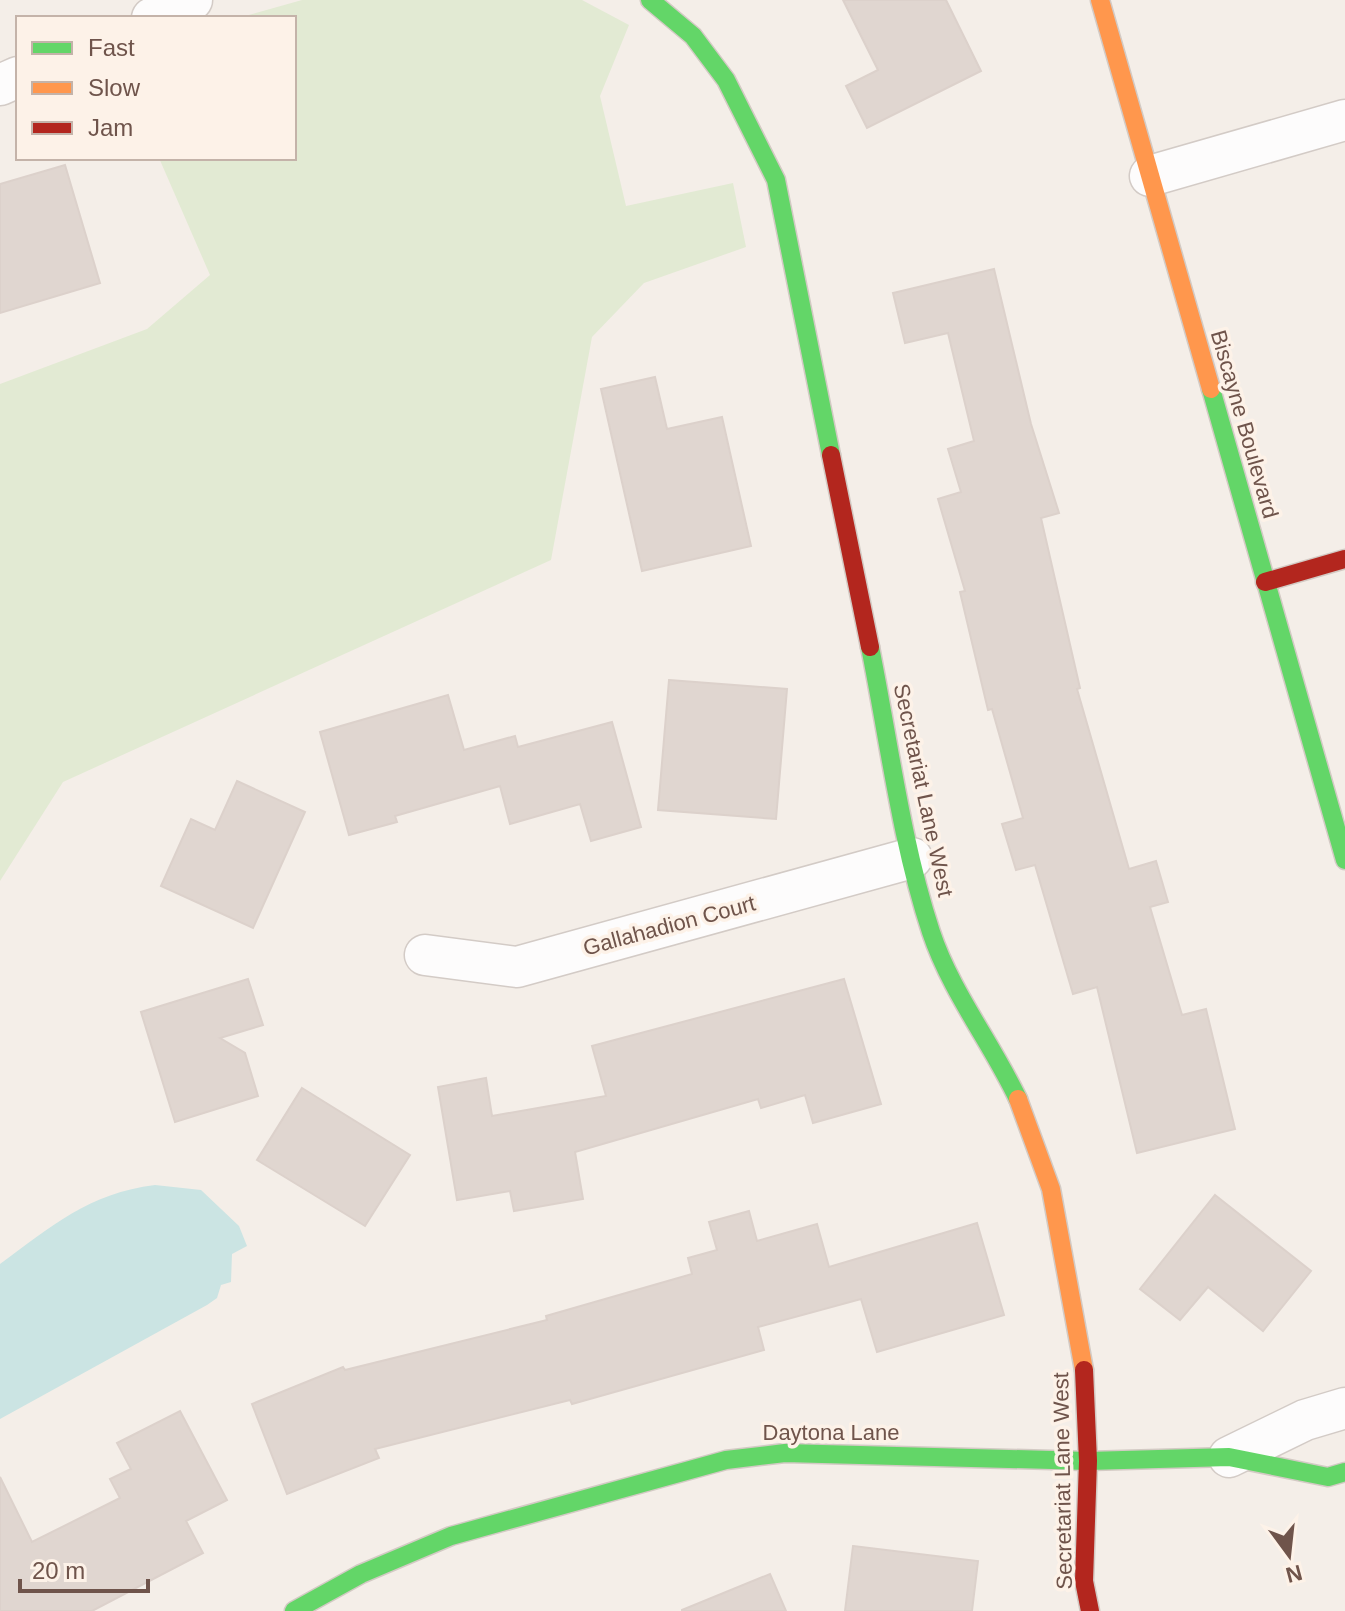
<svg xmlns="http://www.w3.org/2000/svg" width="1345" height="1611" font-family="Helvetica,sans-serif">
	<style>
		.green { fill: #e2ead3 }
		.water { fill: #cbe4e3 }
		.building { fill: #e0d6d0; stroke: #dcd1cb; stroke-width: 2 }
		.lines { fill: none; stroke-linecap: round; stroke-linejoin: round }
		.street-casing { stroke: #d3cbc6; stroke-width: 43 }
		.fast-casing { stroke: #d3cac4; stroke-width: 21 }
		.slow-casing { stroke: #d3cac4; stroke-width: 21 }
		.jam-casing { stroke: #d3cac4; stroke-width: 21 }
		.street { stroke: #fdfcfc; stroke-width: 40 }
		.fast { stroke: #63d668; stroke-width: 18 }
		.slow { stroke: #ff974d; stroke-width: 18 }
		.jam { stroke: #b3261e; stroke-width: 18 }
		.labels { text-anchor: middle; stroke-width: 7; stroke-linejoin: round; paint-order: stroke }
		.street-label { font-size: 22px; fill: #6f544b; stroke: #fdf2e8 }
	</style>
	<rect width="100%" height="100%" fill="#f4eee8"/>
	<path class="green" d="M 302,0 L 582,0 L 629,25 L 600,96 L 626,206 L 733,183 L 746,247 L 644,283 L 592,337 L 551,560 L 63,782 L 0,881 L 0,384 L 147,329 L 210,275 L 159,158 L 294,158 L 294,18 L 238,18 Z"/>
	<path class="water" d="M 155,1185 L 201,1190 L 239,1226 L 247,1246 L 232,1254 L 231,1282 L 221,1285 L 217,1298 L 207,1305 L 0,1419 L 0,1264 C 52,1226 89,1193 155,1185 Z"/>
	<g class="building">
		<path d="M 843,0 L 946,0 L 981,71 L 867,128 L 846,86 L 878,70 Z"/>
		<path d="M 65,165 L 100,283 L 0,313 L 0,184 Z"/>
		<path d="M 994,269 L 1031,424 L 1059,513 L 1041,518 L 1080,688 L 1077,689 L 1129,869 L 1156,861 L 1168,902 L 1150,907 L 1182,1015 L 1206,1009 L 1235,1129 L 1137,1153 L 1097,987 L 1073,994 L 1035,865 L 1016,870 L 1002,824 L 1023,818 L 992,709 L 988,710 L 960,592 L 965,591 L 938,499 L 961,492 L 948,449 L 974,441 L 948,333 L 905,343 L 893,293 Z"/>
		<path d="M 655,377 L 667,429 L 722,417 L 751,546 L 642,571 L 601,389 Z"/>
		<path d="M 669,680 L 787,689 L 776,819 L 658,810 Z"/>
		<path d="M 448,695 L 464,750 L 515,736 L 518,747 L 612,722 L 641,827 L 591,841 L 580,804 L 510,824 L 500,786 L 395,816 L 397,822 L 349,835 L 320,732 Z"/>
		<path d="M 237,781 L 305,812 L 253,928 L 161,886 L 191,819 L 215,830 Z"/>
		<path d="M 248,979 L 263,1025 L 220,1038 L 245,1053 L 258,1096 L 175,1122 L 141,1012 Z"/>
		<path d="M 844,979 L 881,1104 L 813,1123 L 805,1095 L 761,1108 L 758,1099 L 575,1152 L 583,1199 L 514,1211 L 510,1191 L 457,1200 L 438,1087 L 486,1078 L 492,1116 L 606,1096 L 592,1046 Z"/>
		<path d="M 302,1088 L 410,1155 L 365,1226 L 257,1160 Z"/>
		<path d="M 1215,1195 L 1311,1271 L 1263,1331 L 1208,1287 L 1180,1320 L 1140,1289 Z"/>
		<path d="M 749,1211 L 757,1241 L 817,1224 L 829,1267 L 977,1223 L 1004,1315 L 877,1352 L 861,1299 L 758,1327 L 764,1350 L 572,1404 L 570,1400 L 375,1449 L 379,1458 L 287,1494 L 252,1404 L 343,1367 L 345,1370 L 547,1320 L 546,1316 L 692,1274 L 688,1258 L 717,1250 L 709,1222 Z"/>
		<path d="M 180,1411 L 227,1500 L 186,1521 L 203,1553 L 92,1611 L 0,1611 L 0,1477 L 32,1542 L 120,1498 L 110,1479 L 131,1469 L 117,1443 Z"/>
		<path d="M 853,1546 L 978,1561 L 972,1611 L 845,1611 Z"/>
		<path d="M 770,1574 L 786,1611 L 682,1611 L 682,1610 Z"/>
	</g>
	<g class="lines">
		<defs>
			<g id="street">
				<path d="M 152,18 L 192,0"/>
				<path d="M 0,85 L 18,77"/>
				<path d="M 1150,176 L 1345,120"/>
				<path d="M 425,955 L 517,967 L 912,858"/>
				<path d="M 1229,1457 L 1305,1420 L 1345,1408"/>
			</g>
			<g id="fast">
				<path d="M 650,0 L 693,36 L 726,80 L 776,180 L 831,455"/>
				<path d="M 1211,389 L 1345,860"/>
				<path d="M 870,647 C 889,741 901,841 931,932 C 951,992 991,1042 1018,1099"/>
				<path d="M 294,1611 L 361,1574 L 451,1536 L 726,1460 L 785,1453 L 1088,1461 L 1229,1457 L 1328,1477 L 1345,1472"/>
			</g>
			<g id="slow">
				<path d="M 1100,0 L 1211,389"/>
				<path d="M 1018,1099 L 1051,1189 L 1084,1370"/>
			</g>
			<g id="jam">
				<path d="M 831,455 L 870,647"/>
				<path d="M 1265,582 L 1345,559"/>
				<path d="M 1084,1370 L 1088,1461 L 1084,1581 L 1090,1611"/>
			</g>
		</defs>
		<use href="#street" class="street-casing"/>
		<use href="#fast" class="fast-casing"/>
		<use href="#slow" class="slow-casing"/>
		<use href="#jam" class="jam-casing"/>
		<use href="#street" class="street"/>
		<use href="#fast" class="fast"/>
		<use href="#slow" class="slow"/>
		<use href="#jam" class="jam"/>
	</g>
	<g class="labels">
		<g class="street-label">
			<text transform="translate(1245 424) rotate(74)" y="8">Biscayne Boulevard</text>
			<text transform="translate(924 790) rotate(78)" y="8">Secretariat Lane West</text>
			<text transform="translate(669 925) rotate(-15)" y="8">Gallahadion Court</text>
			<text x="831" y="1440">Daytona Lane</text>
			<text transform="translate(1062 1481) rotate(-91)" y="8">Secretariat Lane West</text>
		</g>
	</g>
	<rect x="16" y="16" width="280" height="144" fill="#fdf2e8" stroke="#c4b3a9" stroke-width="2"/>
	<rect x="32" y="42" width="40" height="12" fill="#63d668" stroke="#c4b3a9" stroke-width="2"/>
	<text x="88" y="56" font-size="24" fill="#6f544b">Fast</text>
	<rect x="32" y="82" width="40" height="12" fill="#ff974d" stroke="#c4b3a9" stroke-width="2"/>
	<text x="88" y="96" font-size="24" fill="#6f544b">Slow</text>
	<rect x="32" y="122" width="40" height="12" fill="#b3261e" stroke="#c4b3a9" stroke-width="2"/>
	<text x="88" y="136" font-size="24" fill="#6f544b">Jam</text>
	<g transform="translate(1289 1555) rotate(165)" stroke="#fdf2e8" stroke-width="6" paint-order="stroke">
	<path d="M0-6L14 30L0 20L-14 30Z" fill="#6f544b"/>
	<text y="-12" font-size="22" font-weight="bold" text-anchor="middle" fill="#6f544b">N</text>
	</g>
	<path d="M20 1579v12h128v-12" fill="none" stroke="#6f544b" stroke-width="4"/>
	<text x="32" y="1579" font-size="24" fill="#6f544b" stroke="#fdf2e8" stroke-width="6" paint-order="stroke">20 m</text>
</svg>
